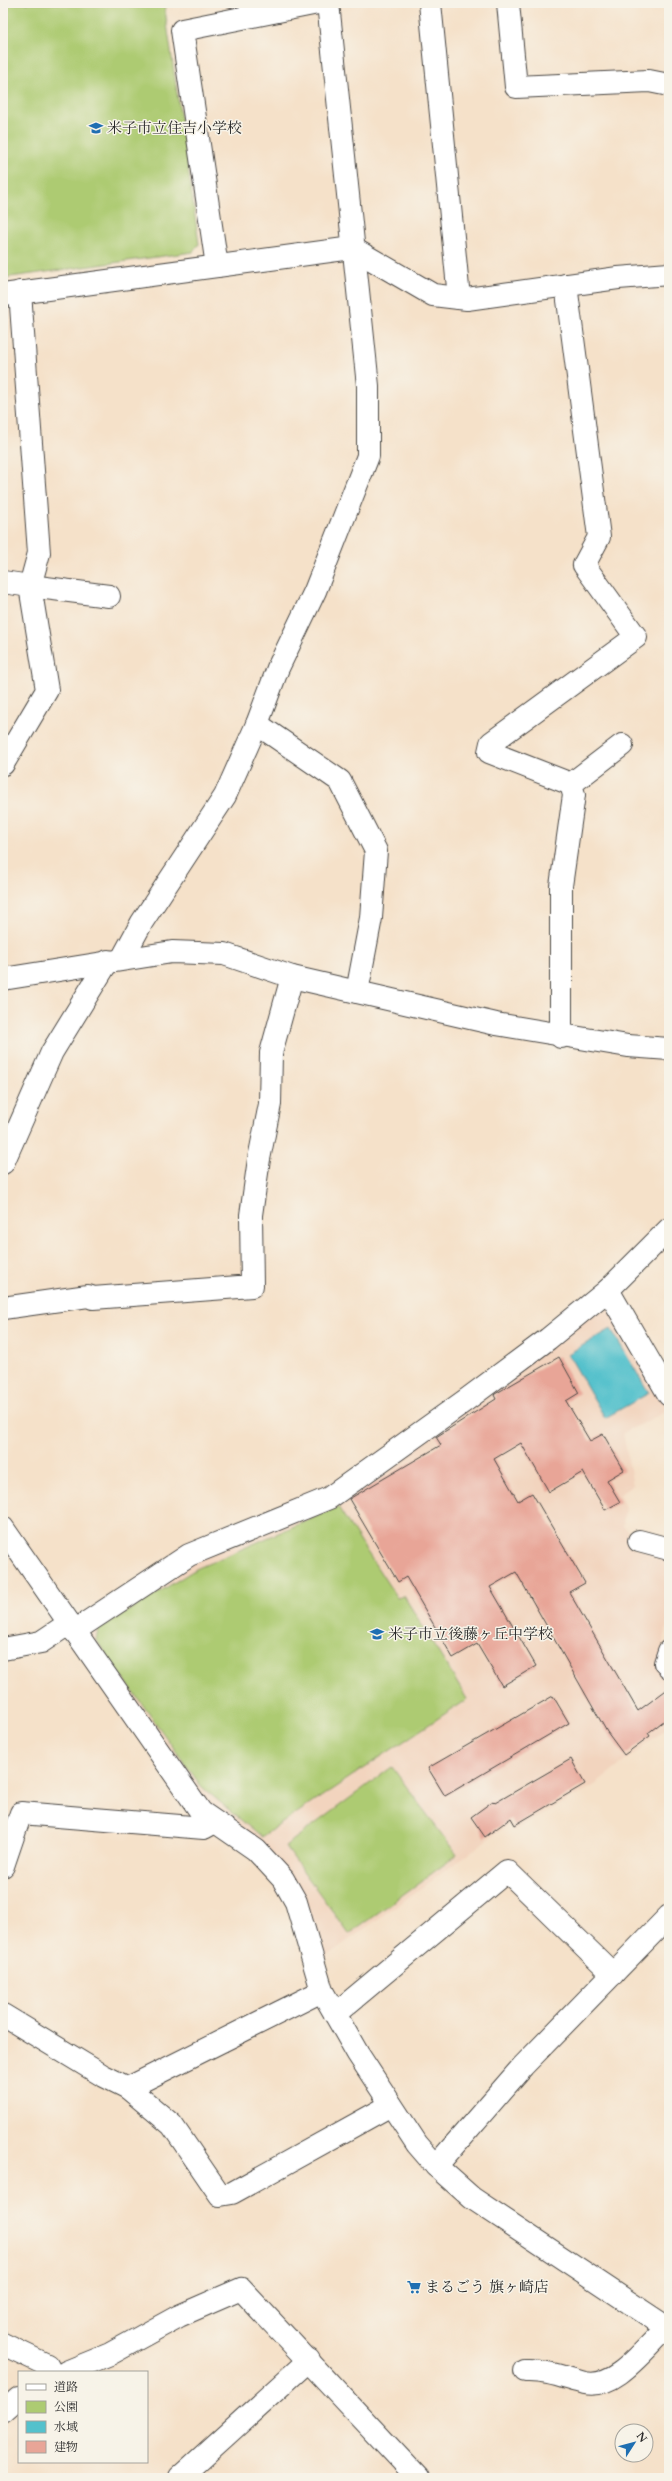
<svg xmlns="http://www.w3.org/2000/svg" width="672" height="2481" font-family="Cardo,'Noto Serif JP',serif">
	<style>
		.built { fill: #f2d4be }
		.green { fill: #adcb72; stroke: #6c7b4e }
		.water { fill: #54c1cc; stroke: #40767c }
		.building { fill: #e8a597 }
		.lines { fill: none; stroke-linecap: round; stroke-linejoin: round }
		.street-casing { stroke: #494643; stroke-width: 24 }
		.street { stroke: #fff; stroke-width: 22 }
		.labels { text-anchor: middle; stroke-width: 3; stroke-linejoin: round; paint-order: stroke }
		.poi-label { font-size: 15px; fill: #2b2b2b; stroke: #f7f3e8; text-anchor: start }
	</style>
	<rect width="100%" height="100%" fill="#f7f3e8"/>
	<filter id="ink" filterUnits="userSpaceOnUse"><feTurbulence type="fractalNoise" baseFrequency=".025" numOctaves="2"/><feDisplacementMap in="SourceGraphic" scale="8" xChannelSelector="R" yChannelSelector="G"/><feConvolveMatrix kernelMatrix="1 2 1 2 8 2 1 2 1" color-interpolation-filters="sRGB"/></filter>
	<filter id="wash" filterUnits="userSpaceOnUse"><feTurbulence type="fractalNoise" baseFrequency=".012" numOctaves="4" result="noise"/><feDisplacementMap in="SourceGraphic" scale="16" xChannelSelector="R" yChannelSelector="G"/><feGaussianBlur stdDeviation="0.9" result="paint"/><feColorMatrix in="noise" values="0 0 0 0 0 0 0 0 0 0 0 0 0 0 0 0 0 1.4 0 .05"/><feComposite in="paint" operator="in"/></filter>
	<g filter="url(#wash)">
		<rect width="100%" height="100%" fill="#f5e1c9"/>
		<path class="built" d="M 607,1300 L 669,1410 L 623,1433 L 633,1485 L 620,1494 L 625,1508 L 623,1526 L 628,1531 L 669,1543 L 669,1615 L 660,1662 L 669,1674 L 669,1726 L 595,1785 L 513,1831 L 508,1825 L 321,1960 L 298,1886 L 213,1811 L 89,1641 L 89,1628 L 193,1562 L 320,1509 Z"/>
		<g class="green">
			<path d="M 3,3 L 164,3 L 199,244 L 193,252 L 3,278 Z"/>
			<path d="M 338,1507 L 397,1598 L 404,1596 L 467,1699 L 261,1837 L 201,1786 L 96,1640 L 98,1630 L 196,1569 Z"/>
			<path d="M 392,1767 L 457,1855 L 349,1934 L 285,1846 Z"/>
		</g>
		<path class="water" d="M 611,1329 L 649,1393 L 605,1418 L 568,1354 Z"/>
		<g id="blocks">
			<g class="building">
				<path d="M 559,1357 L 579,1393 L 566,1401 L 590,1441 L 603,1434 L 624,1470 L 607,1480 L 620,1502 L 605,1510 L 583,1472 L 549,1492 L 521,1443 L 494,1459 L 518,1501 L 532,1493 L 585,1583 L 569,1592 L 638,1711 L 669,1688 L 669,1717 L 648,1733 L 650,1736 L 624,1755 L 607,1732 L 516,1572 L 490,1587 L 536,1666 L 502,1686 L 477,1644 L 453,1658 L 406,1577 L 398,1582 L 349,1499 L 441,1445 L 436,1437 L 496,1399 L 494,1395 L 495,1394 Z"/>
				<path d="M 553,1696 L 569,1723 L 445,1796 L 428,1768 Z"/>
				<path d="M 571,1759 L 585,1784 L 515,1825 L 511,1818 L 485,1837 L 471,1817 L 493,1801 L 495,1803 Z"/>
			</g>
		</g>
	</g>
	<g filter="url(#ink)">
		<use href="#blocks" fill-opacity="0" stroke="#494643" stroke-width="1"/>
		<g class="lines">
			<defs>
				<g id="street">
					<path d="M 430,3 L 459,298"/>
					<path d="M 508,3 L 516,87 L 649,81 L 669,85"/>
					<path d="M 217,266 L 182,30 L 318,3"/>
					<path d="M 566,285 L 599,537 L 584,565 L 636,637 L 491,743 L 489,752 L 571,784"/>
					<path d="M 3,295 L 352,248 L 433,295 L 467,299 L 618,278 L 669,274"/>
					<path d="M 3,582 L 30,586 L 39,553 L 20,292"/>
					<path d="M 257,724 L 340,781 L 376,851 L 371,918 L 357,992"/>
					<path d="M 3,764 L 47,690 L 30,586 L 109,596"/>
					<path d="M 122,959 L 142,922 L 225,796 L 257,724 L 278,668 L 315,591 L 368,456 L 368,386 L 328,3"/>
					<path d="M 3,979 L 172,952 L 224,954 L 292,977 L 496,1024 L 628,1046 L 669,1049"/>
					<path d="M 561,1037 L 561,886 L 574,795 L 571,784 L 622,745"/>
					<path d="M 3,1163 L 52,1052 L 108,961"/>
					<path d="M 608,1290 L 669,1395"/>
					<path d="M 3,1308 L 88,1296 L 93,1298 L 252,1286 L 251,1215 L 259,1159 L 270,1104 L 271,1053 L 292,977"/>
					<path d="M 3,1528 L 201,1812 L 256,1850 L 283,1879 L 296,1902 L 322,1991 L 358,2054 L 417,2144 L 436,2166 L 472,2198 L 669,2329"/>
					<path d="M 639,1541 L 669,1549"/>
					<path d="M 74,1631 L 189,1555 L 329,1498 L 466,1400 L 548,1339 L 608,1290 L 669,1229"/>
					<path d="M 3,1649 L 41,1642 L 68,1624"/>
					<path d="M 669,1651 L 665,1663 L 669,1667"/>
					<path d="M 3,1866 L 21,1813 L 204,1828 L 213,1823"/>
					<path d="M 335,2014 L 507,1871 L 613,1974"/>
					<path d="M 3,2015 L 102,2075 L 128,2088 L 322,1991"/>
					<path d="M 128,2088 L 172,2125 L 220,2195 L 232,2193 L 391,2105"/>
					<path d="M 436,2166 L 523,2066 L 669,1916"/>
					<path d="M 3,2344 L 47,2365 L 51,2372"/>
					<path d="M 525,2371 C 546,2370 565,2378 585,2383 C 616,2390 646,2346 667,2328"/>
					<path d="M 66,2372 L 110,2354 L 179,2316 L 241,2289 L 418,2478"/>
					<path d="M 3,2412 L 19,2398"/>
					<path d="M 179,2478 L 309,2360"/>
				</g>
			</defs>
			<use href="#street" class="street-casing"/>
			<use href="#street" class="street"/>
		</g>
	</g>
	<defs>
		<symbol id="school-bare" viewBox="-9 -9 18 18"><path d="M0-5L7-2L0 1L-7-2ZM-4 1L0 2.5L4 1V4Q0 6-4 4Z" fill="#1f6fb2" stroke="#f7f3e8" stroke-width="2.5" paint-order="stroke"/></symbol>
		<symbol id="supermarket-bare" viewBox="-9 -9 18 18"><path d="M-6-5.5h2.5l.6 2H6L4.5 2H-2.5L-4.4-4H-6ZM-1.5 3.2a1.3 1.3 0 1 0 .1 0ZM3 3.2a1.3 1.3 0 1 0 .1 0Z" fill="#1f6fb2" stroke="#f7f3e8" stroke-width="2.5" paint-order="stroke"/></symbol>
	</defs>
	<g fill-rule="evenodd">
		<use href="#school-bare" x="86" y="118" width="20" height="20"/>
		<use href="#school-bare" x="367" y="1624" width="20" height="20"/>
		<use href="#supermarket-bare" x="404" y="2277" width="20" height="20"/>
	</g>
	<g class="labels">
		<g class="poi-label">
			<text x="107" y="133">米子市立住吉小学校</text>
			<text x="388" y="1639">米子市立後藤ヶ丘中学校</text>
			<text x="425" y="2292">まるごう 旗ヶ崎店</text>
		</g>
	</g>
	<rect width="672" height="2481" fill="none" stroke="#f7f3e8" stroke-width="16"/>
	<rect x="18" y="2371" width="130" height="92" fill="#f7f3e8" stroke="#a5a39c"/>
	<rect x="26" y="2384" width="20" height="6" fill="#ffffff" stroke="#a5a39c"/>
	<text x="54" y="2391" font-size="12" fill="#2b2b2b">道路</text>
	<rect x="26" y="2401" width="20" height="12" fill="#adcb72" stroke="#a5a39c"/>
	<text x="54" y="2411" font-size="12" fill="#2b2b2b">公園</text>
	<rect x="26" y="2421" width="20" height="12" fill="#54c1cc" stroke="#a5a39c"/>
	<text x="54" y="2431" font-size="12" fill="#2b2b2b">水域</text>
	<rect x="26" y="2441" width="20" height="12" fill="#e8a597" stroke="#a5a39c"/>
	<text x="54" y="2451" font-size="12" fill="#2b2b2b">建物</text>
	<g transform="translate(634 2443) rotate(54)"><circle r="19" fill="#f7f3e8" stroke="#a5a39c"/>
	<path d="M0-3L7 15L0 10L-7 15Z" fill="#1f6fb2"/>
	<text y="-6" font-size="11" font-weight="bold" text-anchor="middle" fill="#2b2b2b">N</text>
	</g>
</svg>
